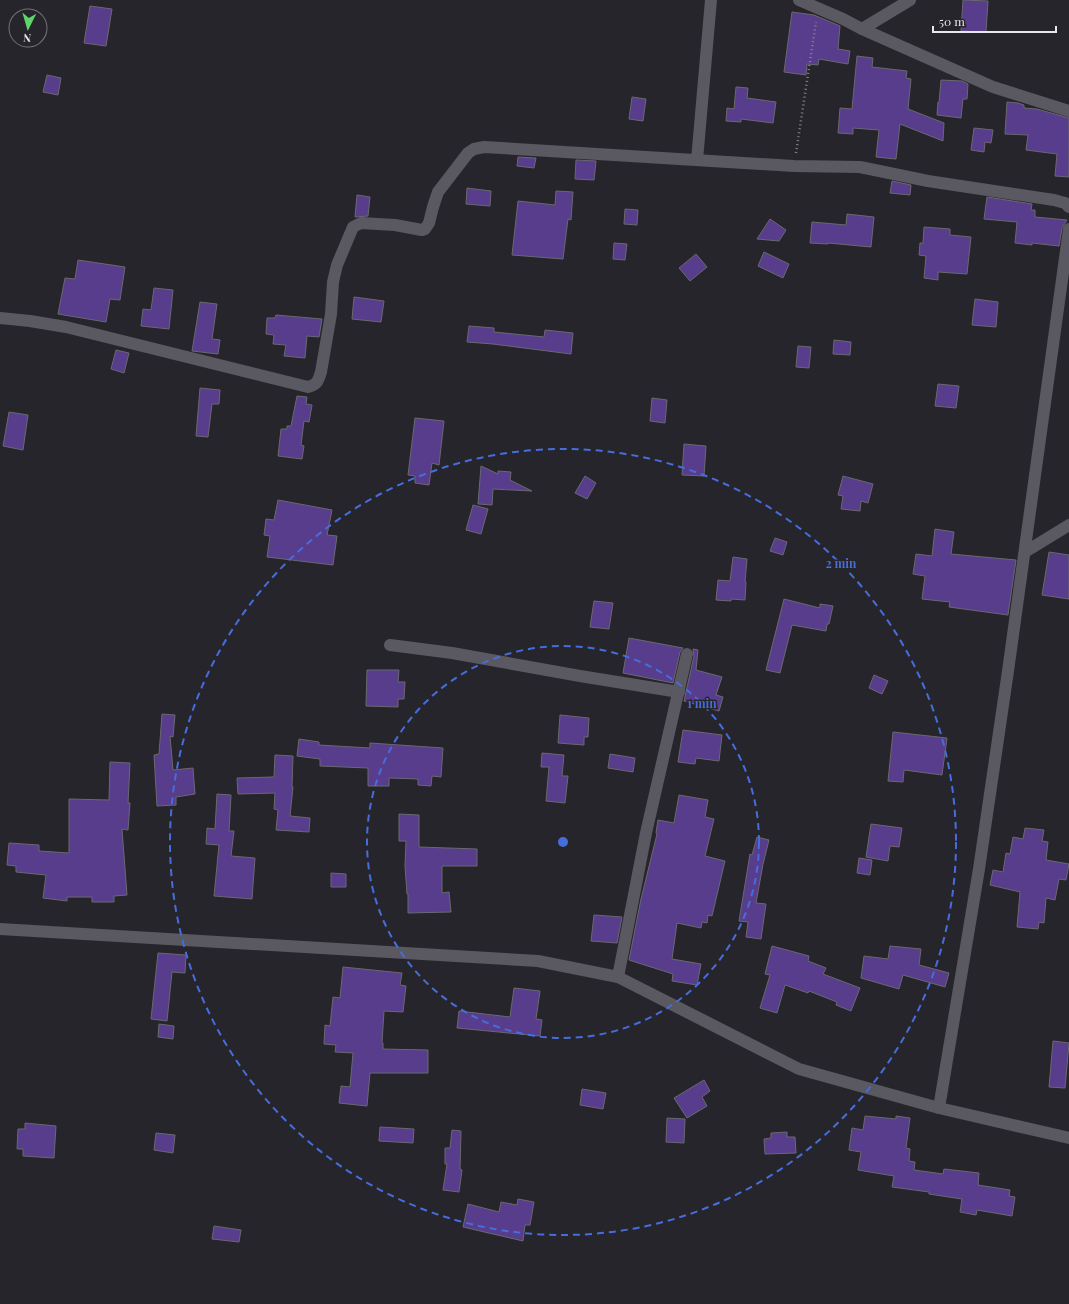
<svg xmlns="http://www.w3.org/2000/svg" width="1069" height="1304" font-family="'Playfair Display',serif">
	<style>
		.building { fill: #573d8c; stroke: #6a6870 }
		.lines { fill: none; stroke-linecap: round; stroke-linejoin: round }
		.path { stroke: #86858b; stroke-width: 2.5; stroke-dasharray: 1 3; stroke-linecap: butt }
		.minor { stroke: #5a5860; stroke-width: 12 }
		.ring { fill: none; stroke: #466ddc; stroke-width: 2; stroke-dasharray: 7 5 }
		.centre { fill: #466ddc; stroke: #27252c; stroke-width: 2 }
		.ring-label { font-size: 12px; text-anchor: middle; font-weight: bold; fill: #466ddc; stroke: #27252c; stroke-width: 3; stroke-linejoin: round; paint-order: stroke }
	</style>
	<rect width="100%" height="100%" fill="#27252c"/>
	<g class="building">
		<path d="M 963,0 L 988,1 L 986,32 L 961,31 Z"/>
		<path d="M 90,6 L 112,9 L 106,46 L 84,43 Z"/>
		<path d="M 792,12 L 814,15 L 840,26 L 838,49 L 850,51 L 848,64 L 819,59 L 818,65 L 807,64 L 806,75 L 784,72 Z"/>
		<path d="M 857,56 L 873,58 L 872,67 L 907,71 L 906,78 L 911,79 L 908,109 L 944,123 L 943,141 L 900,124 L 896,159 L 876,157 L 879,130 L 853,128 L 853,134 L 838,133 L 840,108 L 852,109 Z"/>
		<path d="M 47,75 L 61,78 L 58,95 L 43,92 Z"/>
		<path d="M 941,80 L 962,81 L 968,84 L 967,99 L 963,99 L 961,118 L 937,115 L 938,102 L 939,103 Z"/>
		<path d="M 736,87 L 748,88 L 747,98 L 776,102 L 773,123 L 741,119 L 741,122 L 726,121 L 727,108 L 734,109 Z"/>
		<path d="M 632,97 L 646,99 L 643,121 L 629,119 Z"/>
		<path d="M 1007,102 L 1018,103 L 1024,105 L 1024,108 L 1037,109 L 1069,118 L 1069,177 L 1055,176 L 1057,154 L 1026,150 L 1028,135 L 1005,134 Z"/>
		<path d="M 974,128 L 993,130 L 991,143 L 985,142 L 984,152 L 971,150 Z"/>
		<path d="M 518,157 L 536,158 L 534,168 L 517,166 Z"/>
		<path d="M 576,160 L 596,161 L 594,180 L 575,179 Z"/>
		<path d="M 892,181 L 911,185 L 910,195 L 890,193 Z"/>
		<path d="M 467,188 L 491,191 L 490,206 L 466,204 Z"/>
		<path d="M 556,191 L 573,192 L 571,220 L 568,219 L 563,259 L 512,255 L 518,201 L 555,205 Z"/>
		<path d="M 357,195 L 370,197 L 368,216 L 355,217 Z"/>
		<path d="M 987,197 L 1032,204 L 1031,210 L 1035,210 L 1035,217 L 1067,220 L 1062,228 L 1059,246 L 1032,243 L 1032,245 L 1015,243 L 1017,222 L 984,219 Z"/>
		<path d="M 625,209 L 638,210 L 637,225 L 624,224 Z"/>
		<path d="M 847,214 L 874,217 L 871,247 L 828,243 L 828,244 L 810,243 L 812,222 L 846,225 Z"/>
		<path d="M 770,219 L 786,230 L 779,241 L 757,239 Z"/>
		<path d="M 924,227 L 950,229 L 950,235 L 971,237 L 967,274 L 938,272 L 938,280 L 924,278 L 926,256 L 919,255 L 920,243 L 923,243 Z"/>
		<path d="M 614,243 L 627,244 L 625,260 L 613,259 Z"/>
		<path d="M 764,252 L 789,264 L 783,278 L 758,266 Z"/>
		<path d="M 696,254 L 707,267 L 690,281 L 679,268 Z"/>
		<path d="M 78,260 L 125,267 L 120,300 L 110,299 L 106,322 L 58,314 L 65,278 L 75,279 Z"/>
		<path d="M 154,288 L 173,290 L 169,329 L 141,326 L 143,309 L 151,310 Z"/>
		<path d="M 354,297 L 384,301 L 381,322 L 352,319 Z"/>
		<path d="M 975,299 L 998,302 L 996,327 L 972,325 Z"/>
		<path d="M 200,302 L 217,304 L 212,339 L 220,340 L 218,354 L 192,351 Z"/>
		<path d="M 276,315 L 322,319 L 319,337 L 307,336 L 305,358 L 284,356 L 286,345 L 273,344 L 274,335 L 266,334 L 267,318 L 275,318 Z"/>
		<path d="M 469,326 L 494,328 L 494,332 L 544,337 L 545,330 L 573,333 L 571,354 L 493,344 L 467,342 Z"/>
		<path d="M 834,340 L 851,342 L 850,355 L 833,354 Z"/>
		<path d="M 798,346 L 811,347 L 809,368 L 796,367 Z"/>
		<path d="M 116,350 L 129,353 L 124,373 L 111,369 Z"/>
		<path d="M 938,384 L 959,386 L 956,408 L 935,406 Z"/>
		<path d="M 200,388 L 220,390 L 219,404 L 212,404 L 208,437 L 196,436 Z"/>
		<path d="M 297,396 L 307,397 L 306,404 L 312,405 L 309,422 L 304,421 L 301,445 L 304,446 L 302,459 L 278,456 L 281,429 L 287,429 L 287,426 L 291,426 Z"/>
		<path d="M 652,398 L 667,400 L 665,423 L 650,421 Z"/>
		<path d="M 9,412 L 28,415 L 23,450 L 3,446 Z"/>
		<path d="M 415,418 L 444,421 L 439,465 L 432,463 L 429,485 L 415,483 L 415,476 L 408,475 Z"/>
		<path d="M 684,444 L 706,446 L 704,476 L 682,475 Z"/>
		<path d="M 481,466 L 498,474 L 498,471 L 511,472 L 510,480 L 532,491 L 493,489 L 492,505 L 478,504 Z"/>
		<path d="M 585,476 L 596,483 L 587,499 L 575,493 Z"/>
		<path d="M 843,476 L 873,484 L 868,503 L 861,501 L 860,511 L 841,509 L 843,496 L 838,495 Z"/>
		<path d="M 278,500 L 332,510 L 327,535 L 337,536 L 333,565 L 267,557 L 270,536 L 264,535 L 266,519 L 274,520 Z"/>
		<path d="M 473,505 L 488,509 L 481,534 L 466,530 Z"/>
		<path d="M 935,529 L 954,532 L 951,554 L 1016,560 L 1008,615 L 949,607 L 950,602 L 922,599 L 925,576 L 913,574 L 916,554 L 932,556 Z"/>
		<path d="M 775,538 L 787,542 L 783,555 L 770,551 Z"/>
		<path d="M 1049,552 L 1069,555 L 1069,599 L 1042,595 Z"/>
		<path d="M 733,557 L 747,559 L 745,582 L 746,582 L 745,600 L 731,599 L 731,601 L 716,600 L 718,580 L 730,581 Z"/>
		<path d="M 784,599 L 820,608 L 820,604 L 833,606 L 829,624 L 827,624 L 826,631 L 792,625 L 780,673 L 766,670 Z"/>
		<path d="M 594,601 L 613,603 L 609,629 L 590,627 Z"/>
		<path d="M 629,638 L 683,648 L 680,652 L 673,683 L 623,673 Z"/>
		<path d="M 693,649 L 698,650 L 696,670 L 722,677 L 716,695 L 723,697 L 719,711 L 684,701 L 694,656 Z"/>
		<path d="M 367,670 L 399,670 L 398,682 L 405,682 L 404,699 L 398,699 L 398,707 L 366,706 Z"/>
		<path d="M 874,675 L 888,681 L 882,694 L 869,688 Z"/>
		<path d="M 162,714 L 175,715 L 173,737 L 170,736 L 173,770 L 193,768 L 195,794 L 176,797 L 176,805 L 157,806 L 154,755 L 159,754 Z"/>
		<path d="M 560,715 L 589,718 L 588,737 L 584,737 L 584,745 L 558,743 Z"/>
		<path d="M 683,730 L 722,735 L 719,761 L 696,758 L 695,764 L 678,762 Z"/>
		<path d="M 893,732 L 947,738 L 942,775 L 904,770 L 903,782 L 888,781 Z"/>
		<path d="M 299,739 L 319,742 L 319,745 L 370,748 L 370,743 L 443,748 L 441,777 L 432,776 L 431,786 L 418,785 L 418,779 L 389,778 L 389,786 L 368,786 L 368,768 L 320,766 L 320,759 L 297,756 Z"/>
		<path d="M 542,753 L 564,755 L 562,776 L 568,776 L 565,803 L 546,801 L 549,767 L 541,767 Z"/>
		<path d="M 610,754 L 635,758 L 633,772 L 608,768 Z"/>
		<path d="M 275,755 L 293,756 L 292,787 L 293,787 L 290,816 L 310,818 L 309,832 L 276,830 L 278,810 L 274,809 L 275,793 L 238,794 L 237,778 L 274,777 Z"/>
		<path d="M 110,762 L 130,763 L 128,803 L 130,803 L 128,830 L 122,829 L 127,895 L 114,896 L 114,902 L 92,902 L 92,897 L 67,897 L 67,901 L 43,898 L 46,875 L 16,872 L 16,866 L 7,865 L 9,843 L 39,845 L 39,851 L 69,853 L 69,799 L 109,800 Z"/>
		<path d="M 217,794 L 231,795 L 229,831 L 234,831 L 231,856 L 255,858 L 252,899 L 214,896 L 219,845 L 206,844 L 207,828 L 215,829 Z"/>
		<path d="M 679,795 L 708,800 L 705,817 L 714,819 L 705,856 L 725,861 L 712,916 L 708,915 L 707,923 L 702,922 L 701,928 L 677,923 L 672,959 L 701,964 L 697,985 L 672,981 L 673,974 L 629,960 L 641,899 L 657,834 L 656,833 L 658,820 L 674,823 Z"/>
		<path d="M 399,814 L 419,815 L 419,847 L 477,849 L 477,866 L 442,866 L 442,893 L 449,892 L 451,912 L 408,913 L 408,894 L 407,894 L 405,866 L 406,841 L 399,841 Z"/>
		<path d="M 871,824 L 902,828 L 899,847 L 890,846 L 888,861 L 866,857 Z"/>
		<path d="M 1025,828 L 1044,830 L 1042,841 L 1048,842 L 1046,860 L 1069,864 L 1066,880 L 1059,879 L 1055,900 L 1046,898 L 1044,923 L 1039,922 L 1038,929 L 1017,927 L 1020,892 L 990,885 L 993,870 L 1003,872 L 1006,853 L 1010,854 L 1013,837 L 1023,839 Z"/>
		<path d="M 757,837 L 769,840 L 763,864 L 756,903 L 766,904 L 761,939 L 746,937 L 748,922 L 739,921 L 750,854 L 752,855 Z"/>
		<path d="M 859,858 L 872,860 L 870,875 L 857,873 Z"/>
		<path d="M 331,873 L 346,874 L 346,887 L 331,887 Z"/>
		<path d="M 594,915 L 622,917 L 617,943 L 591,941 Z"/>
		<path d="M 772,946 L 809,956 L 808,961 L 826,968 L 823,974 L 860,988 L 851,1011 L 836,1005 L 837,1002 L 809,991 L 808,993 L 785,985 L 777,1013 L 760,1008 L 770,975 L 765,974 Z"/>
		<path d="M 890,946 L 921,949 L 919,965 L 949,973 L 945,987 L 903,975 L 899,989 L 861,978 L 864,956 L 888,959 Z"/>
		<path d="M 158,953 L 186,955 L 185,973 L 172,972 L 167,1021 L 151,1019 Z"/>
		<path d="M 343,967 L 402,973 L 400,985 L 406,986 L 403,1012 L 384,1011 L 382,1043 L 383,1043 L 383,1049 L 428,1050 L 428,1073 L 370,1073 L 367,1106 L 339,1103 L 341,1086 L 350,1087 L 353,1053 L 335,1052 L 336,1045 L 324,1044 L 325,1025 L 330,1026 L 333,997 L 340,998 Z"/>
		<path d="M 514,988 L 540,991 L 536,1019 L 542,1020 L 540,1036 L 457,1028 L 459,1011 L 510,1017 Z"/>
		<path d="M 159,1024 L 174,1026 L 173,1039 L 158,1037 Z"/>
		<path d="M 1053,1041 L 1069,1043 L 1065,1088 L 1049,1087 Z"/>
		<path d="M 704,1080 L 710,1091 L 702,1097 L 707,1106 L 687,1118 L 674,1098 Z"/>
		<path d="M 582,1089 L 606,1093 L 603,1109 L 580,1105 Z"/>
		<path d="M 865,1116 L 896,1119 L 896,1116 L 910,1118 L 906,1148 L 910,1149 L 909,1161 L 915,1162 L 914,1170 L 943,1174 L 944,1169 L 979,1173 L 978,1185 L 1010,1190 L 1009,1196 L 1015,1197 L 1012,1216 L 977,1210 L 976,1215 L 960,1212 L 962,1199 L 929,1194 L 929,1192 L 892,1187 L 894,1176 L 858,1170 L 861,1152 L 849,1150 L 852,1128 L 863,1130 Z"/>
		<path d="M 667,1118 L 685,1119 L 684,1143 L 666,1142 Z"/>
		<path d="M 25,1123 L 56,1126 L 54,1158 L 23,1156 L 23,1149 L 17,1149 L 18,1129 L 25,1129 Z"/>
		<path d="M 380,1127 L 414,1129 L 413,1143 L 379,1141 Z"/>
		<path d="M 452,1130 L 461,1131 L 460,1169 L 462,1170 L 459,1192 L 443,1190 L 447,1164 L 445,1164 L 445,1148 L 450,1148 Z"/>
		<path d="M 787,1132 L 787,1137 L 795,1137 L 796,1153 L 765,1154 L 764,1139 L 771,1138 L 771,1133 Z"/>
		<path d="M 156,1133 L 175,1135 L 173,1153 L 154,1150 Z"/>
		<path d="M 518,1199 L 534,1202 L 530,1225 L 525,1225 L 523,1241 L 463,1227 L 468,1204 L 499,1212 L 501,1202 L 517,1205 Z"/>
		<path d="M 214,1226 L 241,1230 L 239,1242 L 212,1239 Z"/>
	</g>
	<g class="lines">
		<path class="path" d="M 796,153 L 816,22"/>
		<g class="minor">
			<path d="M 799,0 L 843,19 L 862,29 L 993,87 L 1069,111"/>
			<path d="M 862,29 L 910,0"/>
			<path d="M 697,160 L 711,0"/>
			<path d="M 0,318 L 30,321 L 66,327 L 308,387 C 318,384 318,381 321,372 L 331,314 L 333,282 L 337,265 L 353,227 L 361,223 L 395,225 L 422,230 L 425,229 L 429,223 L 433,207 L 438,192 L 468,153 L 474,149 L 484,147 L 794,166 L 860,167 L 928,181 L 1054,200 L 1065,203 L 1069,207"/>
			<path d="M 1025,552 L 1069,525"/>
			<path d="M 390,645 L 452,653 L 580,676 L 679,692"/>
			<path d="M 0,929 L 538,961 L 618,977 L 799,1069 L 939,1108 L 1069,1138"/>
			<path d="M 618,977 L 646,833 L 687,654"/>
			<path d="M 939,1108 L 979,869 L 1008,671 L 1069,229"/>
		</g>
	</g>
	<g class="ring">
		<circle cx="563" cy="842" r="196"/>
		<circle cx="563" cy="842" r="393"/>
	</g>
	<circle cx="563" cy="842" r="6" class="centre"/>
	<g class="ring-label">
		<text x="841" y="568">2 min</text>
		<text x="702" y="708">1 min</text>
	</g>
	<g transform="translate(28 28) rotate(185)"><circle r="19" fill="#27252c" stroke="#747379"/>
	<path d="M0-3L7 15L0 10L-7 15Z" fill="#5ed56c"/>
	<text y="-6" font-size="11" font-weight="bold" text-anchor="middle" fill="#e8e7ec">N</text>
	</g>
	<path d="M933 26v6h123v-6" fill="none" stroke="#e8e7ec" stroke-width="2"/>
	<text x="939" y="26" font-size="12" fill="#e8e7ec" stroke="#27252c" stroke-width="3" paint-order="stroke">50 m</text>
</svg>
